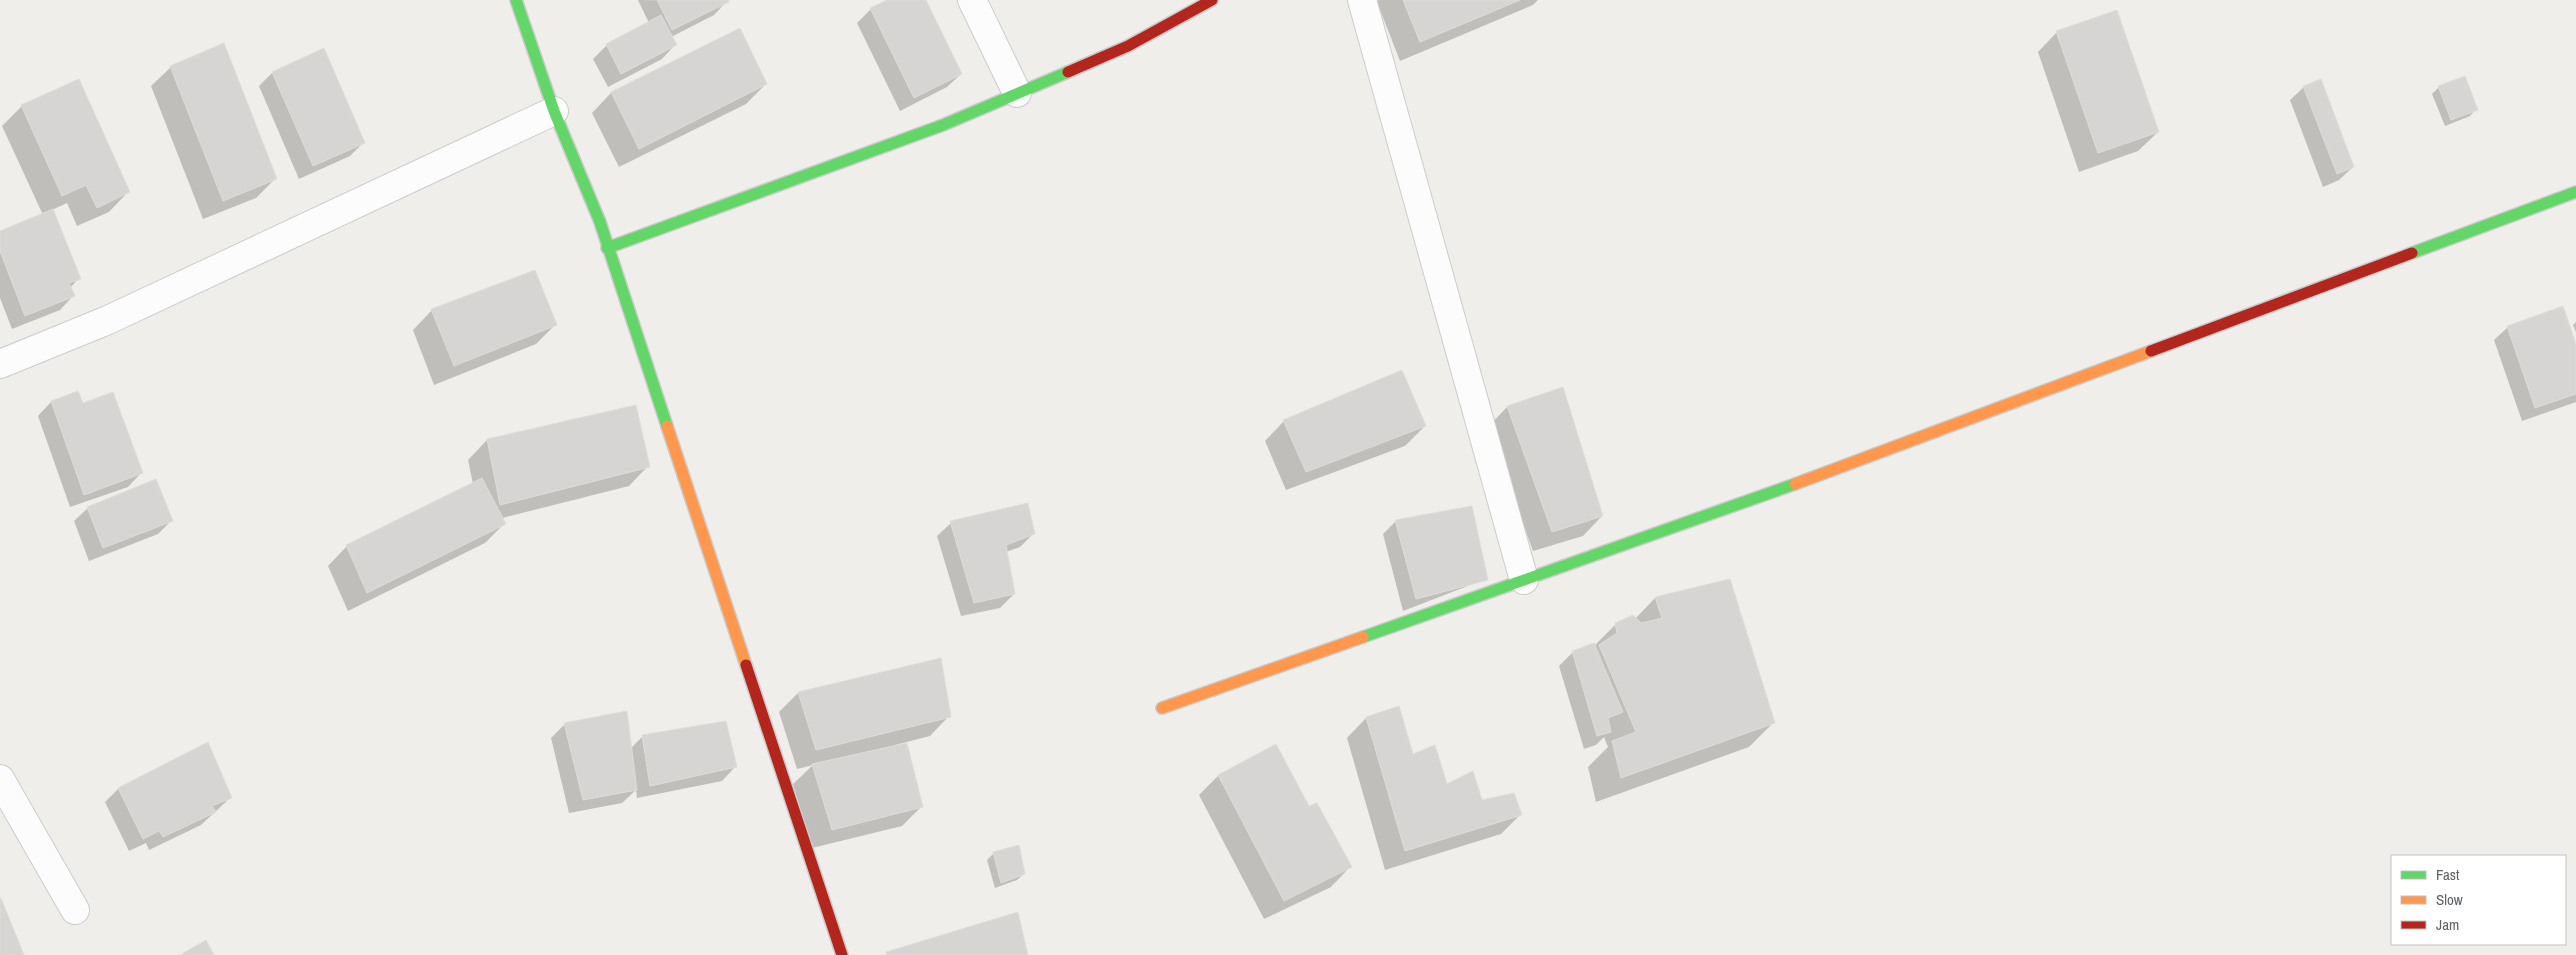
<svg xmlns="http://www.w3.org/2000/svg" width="2576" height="955" font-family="'Archivo Narrow',sans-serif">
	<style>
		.shadow { fill: #0003 }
		.building { fill: #d6d5d3; stroke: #deddd9 }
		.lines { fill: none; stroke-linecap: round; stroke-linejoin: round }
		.street-casing { stroke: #cbcccc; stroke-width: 30 }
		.fast-casing { stroke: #cacacb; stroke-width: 14 }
		.slow-casing { stroke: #cacacb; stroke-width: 14 }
		.jam-casing { stroke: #cacacb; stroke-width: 14 }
		.street { stroke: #fdfcfc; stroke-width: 28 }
		.fast { stroke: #63d668; stroke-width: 11 }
		.slow { stroke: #ff974d; stroke-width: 11 }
		.jam { stroke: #b3261e; stroke-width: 11 }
	</style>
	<rect width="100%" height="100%" fill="#efeeea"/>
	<g class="shadow">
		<path d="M 638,0 L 727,1 L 714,15 L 671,37 L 675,45 L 662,59 L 608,87 L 593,59 L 607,45 L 649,23 Z"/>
		<path d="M 890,0 L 925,0 L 961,74 L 947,87 L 900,111 L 857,23 L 871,9 Z"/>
		<path d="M 1379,0 L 1538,0 L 1533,5 L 1400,61 L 1377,2 Z"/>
		<path d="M 739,30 L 766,84 L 746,104 L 619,167 L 592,113 L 611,93 Z"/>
		<path d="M 2057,32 L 2158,132 L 2138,151 L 2079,172 L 2038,52 Z"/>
		<path d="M 171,67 L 276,178 L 256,198 L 203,219 L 151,86 Z"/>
		<path d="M 272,73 L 364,142 L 350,156 L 299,179 L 259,86 Z"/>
		<path d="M 2304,87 L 2353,167 L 2339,180 L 2323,187 L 2290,100 Z"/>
		<path d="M 2439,87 L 2476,109 L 2470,116 L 2445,126 L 2432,94 Z"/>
		<path d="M 22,106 L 128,192 L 109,212 L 77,226 L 67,203 L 52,210 L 79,278 L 70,288 L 73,296 L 60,310 L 12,329 L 0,298 L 0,232 L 43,215 L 2,126 Z"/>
		<path d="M 432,310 L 555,325 L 536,344 L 434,385 L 413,330 Z"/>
		<path d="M 2576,322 L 2576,332 L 2573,325 Z"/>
		<path d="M 2508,327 L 2576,347 L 2576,402 L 2522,421 L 2494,340 Z"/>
		<path d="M 1563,389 L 1602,516 L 1583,536 L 1533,551 L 1488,427 L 1507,407 Z"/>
		<path d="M 77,392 L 82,405 L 141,473 L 128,487 L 70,507 L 38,416 L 51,402 Z"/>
		<path d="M 1284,421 L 1425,426 L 1405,446 L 1286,490 L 1265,441 Z"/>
		<path d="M 487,440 L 648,466 L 629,486 L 502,518 L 505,523 L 485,543 L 348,611 L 328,566 L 347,546 L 473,484 L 468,460 Z"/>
		<path d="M 88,508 L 171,521 L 158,534 L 89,561 L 74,521 Z"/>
		<path d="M 1396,521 L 1486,579 L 1403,611 L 1383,534 Z"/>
		<path d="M 951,523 L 1033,534 L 1020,547 L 1006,552 L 1014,594 L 1000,608 L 961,616 L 937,536 Z"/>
		<path d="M 1729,581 L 1773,723 L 1749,747 L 1596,802 L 1588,767 L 1608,747 L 1604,737 L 1596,745 L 1584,749 L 1559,666 L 1573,652 L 1594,646 L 1616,624 L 1635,619 L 1655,598 Z"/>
		<path d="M 798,693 L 949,716 L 930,736 L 895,745 L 921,807 L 902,826 L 812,848 L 793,784 L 813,765 L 797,769 L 779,712 Z"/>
		<path d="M 1399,708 L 1412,755 L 1446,786 L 1481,801 L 1520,815 L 1501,834 L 1385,870 L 1347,738 L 1366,718 Z"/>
		<path d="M 565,724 L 631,748 L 643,736 L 735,767 L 722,781 L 637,798 L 636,790 L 622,803 L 569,813 L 551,738 Z"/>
		<path d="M 1218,776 L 1309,808 L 1350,867 L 1331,887 L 1264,919 L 1199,795 Z"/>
		<path d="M 118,789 L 230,798 L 201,825 L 149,850 L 146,843 L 129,851 L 105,802 Z"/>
		<path d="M 994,853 L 1024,874 L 1017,880 L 995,888 L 987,860 Z"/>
	</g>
	<g class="building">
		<path d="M 657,0 L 728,0 L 729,2 L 672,30 Z"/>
		<path d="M 887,0 L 926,0 L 962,74 L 914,98 L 870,8 Z"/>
		<path d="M 1403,0 L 1520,0 L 1420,42 Z"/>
		<path d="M 2117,10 L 2159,132 L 2098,153 L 2056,31 Z"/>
		<path d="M 661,15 L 677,45 L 621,74 L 606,44 Z"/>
		<path d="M 740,28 L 767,84 L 639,149 L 611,92 Z"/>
		<path d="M 224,43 L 277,179 L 223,201 L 170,66 Z"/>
		<path d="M 324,48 L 365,143 L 313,166 L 272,72 Z"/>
		<path d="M 2465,76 L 2478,110 L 2451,120 L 2438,86 Z"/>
		<path d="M 79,79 L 130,192 L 97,208 L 86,185 L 62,196 L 21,105 Z"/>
		<path d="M 2321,79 L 2354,167 L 2337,174 L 2303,86 Z"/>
		<path d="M 53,209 L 81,279 L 69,283 L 75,296 L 25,316 L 0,251 L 0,231 Z"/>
		<path d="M 535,270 L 557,325 L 454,366 L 431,309 Z"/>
		<path d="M 2563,306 L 2576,344 L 2576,394 L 2535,408 L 2507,326 Z"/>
		<path d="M 1402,370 L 1426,426 L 1306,472 L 1283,420 Z"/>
		<path d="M 1563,387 L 1603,516 L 1552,532 L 1507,406 Z"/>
		<path d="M 78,391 L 83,403 L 113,392 L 143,473 L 84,495 L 51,401 Z"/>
		<path d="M 636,405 L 650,467 L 500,505 L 487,439 Z"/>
		<path d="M 482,478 L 506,524 L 367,593 L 346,545 Z"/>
		<path d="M 156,479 L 173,521 L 103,548 L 87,507 Z"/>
		<path d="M 1028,503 L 1035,534 L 1006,545 L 1015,594 L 974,603 L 950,521 Z"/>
		<path d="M 1472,506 L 1488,580 L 1416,599 L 1395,520 Z"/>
		<path d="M 1730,579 L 1775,723 L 1621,778 L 1612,741 L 1636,732 L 1599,645 L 1617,633 L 1615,623 L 1633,615 L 1641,623 L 1662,618 L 1655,597 Z"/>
		<path d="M 1594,643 L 1623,712 L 1608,718 L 1611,732 L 1597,736 L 1572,651 Z"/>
		<path d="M 941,658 L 951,717 L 816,750 L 798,692 Z"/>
		<path d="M 1399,706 L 1413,754 L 1435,745 L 1447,784 L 1473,771 L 1482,800 L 1514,793 L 1522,815 L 1405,851 L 1366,717 Z"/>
		<path d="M 627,711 L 637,790 L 583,800 L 564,723 Z"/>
		<path d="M 726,721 L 737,767 L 650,786 L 642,735 Z"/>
		<path d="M 208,742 L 232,798 L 212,806 L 216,812 L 163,837 L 159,831 L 143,839 L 118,788 Z"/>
		<path d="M 907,743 L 923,807 L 832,830 L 812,764 Z"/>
		<path d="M 1276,744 L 1309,806 L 1317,803 L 1352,867 L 1284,901 L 1218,775 Z"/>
		<path d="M 1019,845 L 1025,874 L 1001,883 L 993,852 Z"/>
		<path d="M 0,898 L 1,898 L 24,955 L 0,955 Z"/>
		<path d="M 1018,912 L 1028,955 L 887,955 L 886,952 Z"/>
		<path d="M 206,940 L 214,955 L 180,955 Z"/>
	</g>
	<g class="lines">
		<defs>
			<g id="street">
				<path d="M 972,0 L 1017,93"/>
				<path d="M 1362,0 L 1524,580"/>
				<path d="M 0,364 L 108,320 L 554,111"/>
				<path d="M 0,779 L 75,910"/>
			</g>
			<g id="fast">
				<path d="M 516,0 L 554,111 L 600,222 L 667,426"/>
				<path d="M 607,248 L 943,125 L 1068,72"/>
				<path d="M 2412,253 L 2576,192"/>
				<path d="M 1363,637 L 1795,484"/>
			</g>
			<g id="slow">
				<path d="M 667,426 L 746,665"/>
				<path d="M 1795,484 L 2151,351"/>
				<path d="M 1162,708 L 1363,637"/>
			</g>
			<g id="jam">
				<path d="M 1068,72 L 1128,46 L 1212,0"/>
				<path d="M 2151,351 L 2412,253"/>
				<path d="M 746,665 L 842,955"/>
			</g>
		</defs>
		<use href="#street" class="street-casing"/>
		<use href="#fast" class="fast-casing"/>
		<use href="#slow" class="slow-casing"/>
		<use href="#jam" class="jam-casing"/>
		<use href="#street" class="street"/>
		<use href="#fast" class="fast"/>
		<use href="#slow" class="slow"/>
		<use href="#jam" class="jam"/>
	</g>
	<rect x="2391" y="855" width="175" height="90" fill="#ffffff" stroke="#bfc1c3"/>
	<rect x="2401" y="871" width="25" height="8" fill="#63d668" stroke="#bfc1c3"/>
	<text x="2436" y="880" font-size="15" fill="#5f6368">Fast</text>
	<rect x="2401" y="896" width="25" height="8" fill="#ff974d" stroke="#bfc1c3"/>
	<text x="2436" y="905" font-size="15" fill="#5f6368">Slow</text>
	<rect x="2401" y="921" width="25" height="8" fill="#b3261e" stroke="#bfc1c3"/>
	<text x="2436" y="930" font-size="15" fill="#5f6368">Jam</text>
</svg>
